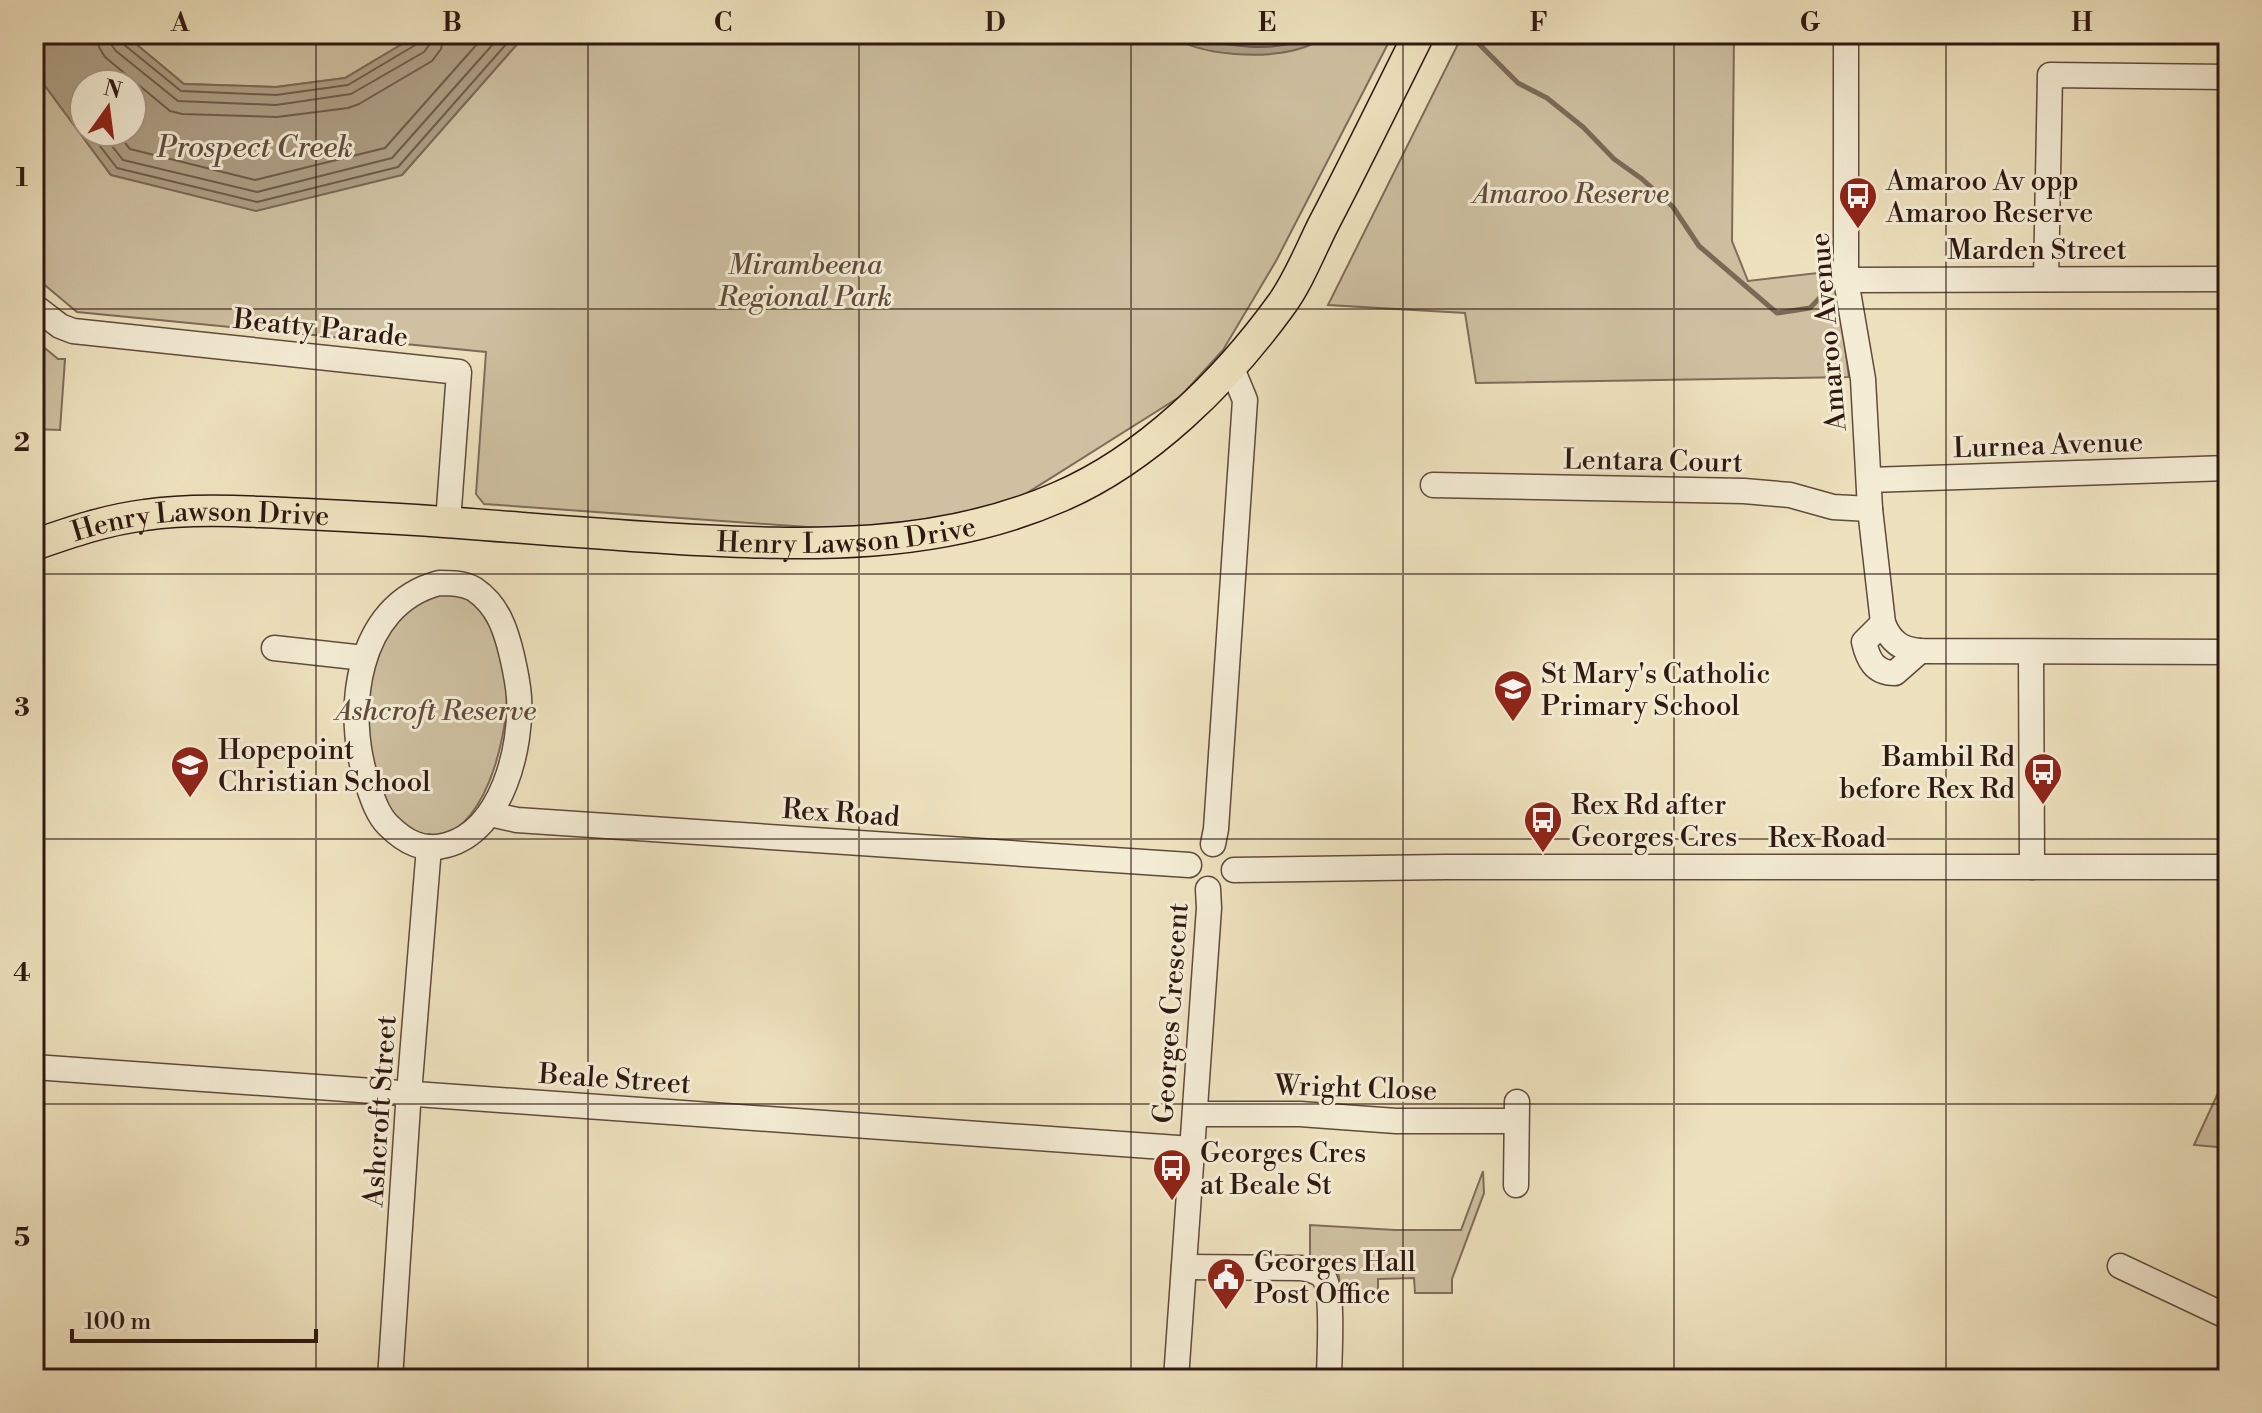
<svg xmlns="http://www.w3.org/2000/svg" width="2262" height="1413" font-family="'Libre Bodoni',serif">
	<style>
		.green { fill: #cec0a1; stroke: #7e6c5a; stroke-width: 2 }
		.water { fill: #ad9e84; stroke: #7b6956; stroke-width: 2; fill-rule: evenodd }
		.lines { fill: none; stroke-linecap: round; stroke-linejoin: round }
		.shore { stroke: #6e5c4b; stroke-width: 2 }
		.stream { stroke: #7b6956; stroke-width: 5 }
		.minor-casing { stroke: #5f4b3d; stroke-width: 27 }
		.major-casing { stroke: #2f1912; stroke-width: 33 }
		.minor { stroke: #f4ecd5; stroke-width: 24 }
		.major { stroke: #eee2be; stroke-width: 30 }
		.grid { fill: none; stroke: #2f1912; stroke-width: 2; stroke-opacity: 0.55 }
		.labels { text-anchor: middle; stroke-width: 6; stroke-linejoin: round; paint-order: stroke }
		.poi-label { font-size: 28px; fill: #2f1912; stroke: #f4ecd5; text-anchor: start }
		.park-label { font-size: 28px; font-style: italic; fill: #5f4b3d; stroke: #f4ecd5 }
		.street-label { font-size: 28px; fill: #2f1912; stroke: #f4ecd5 }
		.water-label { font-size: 30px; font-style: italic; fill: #614e40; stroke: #f4ecd5 }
		.neatline { fill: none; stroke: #2f1912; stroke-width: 3 }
		.grid-label { font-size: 26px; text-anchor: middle; font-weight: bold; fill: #2f1912 }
	</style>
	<rect width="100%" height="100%" fill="#eee2be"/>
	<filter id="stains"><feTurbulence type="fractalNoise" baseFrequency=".0025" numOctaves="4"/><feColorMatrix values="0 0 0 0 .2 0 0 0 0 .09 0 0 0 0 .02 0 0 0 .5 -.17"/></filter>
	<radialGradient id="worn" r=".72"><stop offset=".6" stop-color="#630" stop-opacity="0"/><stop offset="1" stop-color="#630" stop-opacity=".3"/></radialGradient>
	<g class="green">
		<path d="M 124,34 L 419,34 L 345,78 L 276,87 L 184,84 Z"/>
		<path d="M 526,34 L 1393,34 L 1276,261 L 1223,350 L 1181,396 L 1016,500 L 897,528 L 821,528 L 484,504 L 476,494 L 486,352 L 77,312 L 34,276 L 34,71 L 111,175 L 402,175 Z"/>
		<path d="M 1463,34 L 1734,34 L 1732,241 L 1748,281 L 1835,271 L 1849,377 L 1476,383 L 1465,313 L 1328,305 Z"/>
		<path d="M 34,339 L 58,359 L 65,359 L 60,430 L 34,429 Z"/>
		<path d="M 453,590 C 471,601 487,612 495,632 C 503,652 507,677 507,698 C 506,739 485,836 431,836 C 424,837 419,834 414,831 C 409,828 402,825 398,821 C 375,799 364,737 366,706 C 368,669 385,620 418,600 C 428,595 443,593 453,590 Z"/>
		<path d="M 2218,1093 L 2228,1093 L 2228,1153 L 2217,1147 L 2194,1145 Z"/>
		<path d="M 1483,1171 L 1484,1193 L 1452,1279 L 1452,1293 L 1415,1293 L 1414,1278 L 1378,1279 L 1378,1293 L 1341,1293 C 1338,1268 1339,1260 1310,1260 L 1310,1225 L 1395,1230 L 1461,1230 Z"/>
	</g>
	<g class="water">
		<path d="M 34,34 L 124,34 L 184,84 L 276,87 L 345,78 L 419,34 L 526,34 L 402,175 L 256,211 L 111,175 L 34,71 ZM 84,84 L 132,84 L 132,132 L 84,132 Z"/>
		<path d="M 1167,34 L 1326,34 C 1319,39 1313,45 1305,47 C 1267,60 1201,57 1167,34 Z"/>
	</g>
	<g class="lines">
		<g class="shore">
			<path d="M 97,34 L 99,47 L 105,57 L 170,111 L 182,114 L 277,117 L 348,108 L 359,104 L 432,61 L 441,49 L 444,34"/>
			<path d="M 109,34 L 110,43 L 116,51 L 178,101 L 276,105 L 351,94 L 424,52 L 430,44 L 432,34"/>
			<path d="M 119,34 L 122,43 L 181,91 L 276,95 L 348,85 L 417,44 L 421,40 L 422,34"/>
			<path d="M 1187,34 C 1221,46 1280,56 1312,34"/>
			<path d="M 89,132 L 117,168 L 257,202 L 398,167 L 515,34"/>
			<path d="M 101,132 L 123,160 L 257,192 L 392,158 L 502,34"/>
			<path d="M 116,132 L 130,149 L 255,180 L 385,148 L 486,34"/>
		</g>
		<path class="stream" d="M 1464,34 L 1476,41 L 1518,83 L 1547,98 L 1583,127 L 1614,159 L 1642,179 L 1673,207 L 1699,246 L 1777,313 L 1810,308 L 1831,286"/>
		<defs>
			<g id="minor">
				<path d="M 1846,34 L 1846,280 L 1863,379 L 1870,509 L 1883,623 C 1890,641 1901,650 1920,651 L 2228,652"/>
				<path d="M 2046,279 L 2050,75 L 2228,77"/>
				<path d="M 1846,280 L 2228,279"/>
				<path d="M 34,306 L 60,326 L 73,331 L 459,372 L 448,522"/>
				<path d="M 1869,480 L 2228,468"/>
				<path d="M 1433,485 L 1744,491 L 1790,495 L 1833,507 L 1870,509"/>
				<path d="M 439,583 C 451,583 463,583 474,589 C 498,605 506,630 512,656 C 515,669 518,683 519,697 C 522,748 502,830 447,845 C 423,852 405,842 388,825 C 377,814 372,797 367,782 C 344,713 355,605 439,583 Z"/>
				<path d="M 1883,623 L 1864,642 C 1868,659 1874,673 1895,673 L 1920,651"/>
				<path d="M 274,648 L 364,658"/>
				<path d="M 2031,652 L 2032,867"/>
				<path d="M 490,814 L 517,820 L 1189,865"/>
				<path d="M 1213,844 L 1216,829 L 1245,400 L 1231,366"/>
				<path d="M 1234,870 L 1445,867 L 2228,867"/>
				<path d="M 34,1067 L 1192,1149"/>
				<path d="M 1195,1114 L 1300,1114 L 1396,1121 L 1516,1121"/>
				<path d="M 1516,1185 L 1517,1102"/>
				<path d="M 2120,1266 L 2228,1317"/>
				<path d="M 1184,1267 L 1302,1268 C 1310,1270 1319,1271 1324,1278 C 1334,1293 1329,1358 1329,1379"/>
				<path d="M 390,1379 L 408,1106 L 429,847"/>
				<path d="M 1176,1379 L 1209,908 L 1208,889"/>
			</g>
			<g id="major">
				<path id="s1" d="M 34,545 C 71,532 106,520 145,515 C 183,509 222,510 260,512 C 312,514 364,517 416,520 C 504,526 591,534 679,539 C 808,546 938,550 1059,497 C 1146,460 1226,381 1281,305 C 1298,282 1310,251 1323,225 C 1356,162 1387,98 1419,34"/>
			</g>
		</defs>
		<use href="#minor" class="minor-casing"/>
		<use href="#major" class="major-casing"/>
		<use href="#minor" class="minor"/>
		<use href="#major" class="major"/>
	</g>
	<path class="grid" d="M 316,34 L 316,1379M 588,34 L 588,1379M 859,34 L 859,1379M 1131,34 L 1131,1379M 1403,34 L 1403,1379M 1674,34 L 1674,1379M 1946,34 L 1946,1379M 34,309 L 2228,309M 34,574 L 2228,574M 34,839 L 2228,839M 34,1104 L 2228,1104"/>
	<defs>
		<symbol id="bus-pin" viewBox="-11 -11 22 30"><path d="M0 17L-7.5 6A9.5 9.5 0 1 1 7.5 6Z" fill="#8f2418" stroke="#f4ecd5"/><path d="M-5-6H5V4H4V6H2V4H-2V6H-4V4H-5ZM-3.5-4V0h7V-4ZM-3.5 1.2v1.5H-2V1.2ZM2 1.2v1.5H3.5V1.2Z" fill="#fff"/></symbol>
		<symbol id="school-pin" viewBox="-11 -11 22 30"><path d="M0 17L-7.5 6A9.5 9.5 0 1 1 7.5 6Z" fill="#8f2418" stroke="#f4ecd5"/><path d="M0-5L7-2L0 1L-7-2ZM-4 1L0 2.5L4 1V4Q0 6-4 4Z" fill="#fff"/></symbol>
		<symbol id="civic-pin" viewBox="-11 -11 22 30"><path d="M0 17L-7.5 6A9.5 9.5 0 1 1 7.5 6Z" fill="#8f2418" stroke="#f4ecd5"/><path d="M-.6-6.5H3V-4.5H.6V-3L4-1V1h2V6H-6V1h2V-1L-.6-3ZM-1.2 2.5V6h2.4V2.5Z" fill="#fff"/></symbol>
	</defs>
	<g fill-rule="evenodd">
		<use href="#bus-pin" x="1836" y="174" width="44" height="60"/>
		<use href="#school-pin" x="1491" y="667" width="44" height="60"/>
		<use href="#school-pin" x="168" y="743" width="44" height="60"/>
		<use href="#bus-pin" x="2021" y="750" width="44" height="60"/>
		<use href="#bus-pin" x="1521" y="798" width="44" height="60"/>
		<use href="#bus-pin" x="1150" y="1146" width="44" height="60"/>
		<use href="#civic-pin" x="1204" y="1255" width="44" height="60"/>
	</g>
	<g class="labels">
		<g class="poi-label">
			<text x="1886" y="190">Amaroo Av opp<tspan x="1886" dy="32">Amaroo Reserve</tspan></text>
			<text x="1541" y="683">St Mary's Catholic<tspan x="1541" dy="32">Primary School</tspan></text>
			<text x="218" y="759">Hopepoint<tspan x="218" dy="32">Christian School</tspan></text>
			<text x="2015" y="766" text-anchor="end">Bambil Rd<tspan x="2015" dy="32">before Rex Rd</tspan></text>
			<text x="1571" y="814">Rex Rd after<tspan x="1571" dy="32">Georges Cres</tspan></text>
			<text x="1200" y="1162">Georges Cres<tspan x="1200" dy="32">at Beale St</tspan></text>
			<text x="1254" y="1271">Georges Hall<tspan x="1254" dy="32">Post Office</tspan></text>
		</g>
		<g class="park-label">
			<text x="1571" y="203">Amaroo Reserve</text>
			<text x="805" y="274">Mirambeena<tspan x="805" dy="32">Regional Park</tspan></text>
			<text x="436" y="720">Ashcroft Reserve</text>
		</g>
		<g class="street-label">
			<text x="2037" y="259">Marden Street</text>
			<text transform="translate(321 327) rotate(6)" y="10">Beatty Parade</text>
			<text transform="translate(1827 332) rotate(-95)" y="10">Amaroo Avenue</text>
			<text transform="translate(2048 444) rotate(-2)" y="10">Lurnea Avenue</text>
			<text transform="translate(1653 460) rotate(1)" y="10">Lentara Court</text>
			<text dy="10" stroke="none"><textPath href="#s1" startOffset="170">Henry Lawson Drive</textPath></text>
			<text dy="10" stroke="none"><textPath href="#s1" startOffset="818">Henry Lawson Drive</textPath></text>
			<text transform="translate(841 812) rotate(4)" y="10">Rex Road</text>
			<text x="1827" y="847">Rex Road</text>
			<text transform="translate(1170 1013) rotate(-86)" y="10">Georges Crescent</text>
			<text transform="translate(615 1078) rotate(4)" y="10">Beale Street</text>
			<text transform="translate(1356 1087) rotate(2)" y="10">Wright Close</text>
			<text transform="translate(379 1111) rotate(-86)" y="10">Ashcroft Street</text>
		</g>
		<g class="water-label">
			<text x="255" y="157">Prospect Creek</text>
		</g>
	</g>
	<rect width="2262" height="1413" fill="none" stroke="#eee2be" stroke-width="88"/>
	<g transform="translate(108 108) rotate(14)"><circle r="38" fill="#f4ecd5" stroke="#a59887" stroke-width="2"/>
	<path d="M0-6L14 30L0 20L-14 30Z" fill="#8f2418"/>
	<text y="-12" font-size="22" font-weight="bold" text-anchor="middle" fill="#2f1912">N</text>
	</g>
	<path d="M72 1329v12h244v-12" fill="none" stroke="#2f1912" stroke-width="4"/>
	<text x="84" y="1329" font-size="24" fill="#2f1912" stroke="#f4ecd5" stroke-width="6" paint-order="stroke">100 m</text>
	<rect x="44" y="44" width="2174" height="1325" class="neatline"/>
	<g class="grid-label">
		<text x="180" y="31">A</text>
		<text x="452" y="31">B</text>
		<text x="723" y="31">C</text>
		<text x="995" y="31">D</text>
		<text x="1267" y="31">E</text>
		<text x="1539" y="31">F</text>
		<text x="1810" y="31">G</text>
		<text x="2082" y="31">H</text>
		<text x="22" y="186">1</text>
		<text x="22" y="451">2</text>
		<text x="22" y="716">3</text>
		<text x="22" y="981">4</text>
		<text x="22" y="1246">5</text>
	</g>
	<rect width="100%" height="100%" filter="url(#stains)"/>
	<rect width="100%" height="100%" fill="url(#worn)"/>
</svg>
